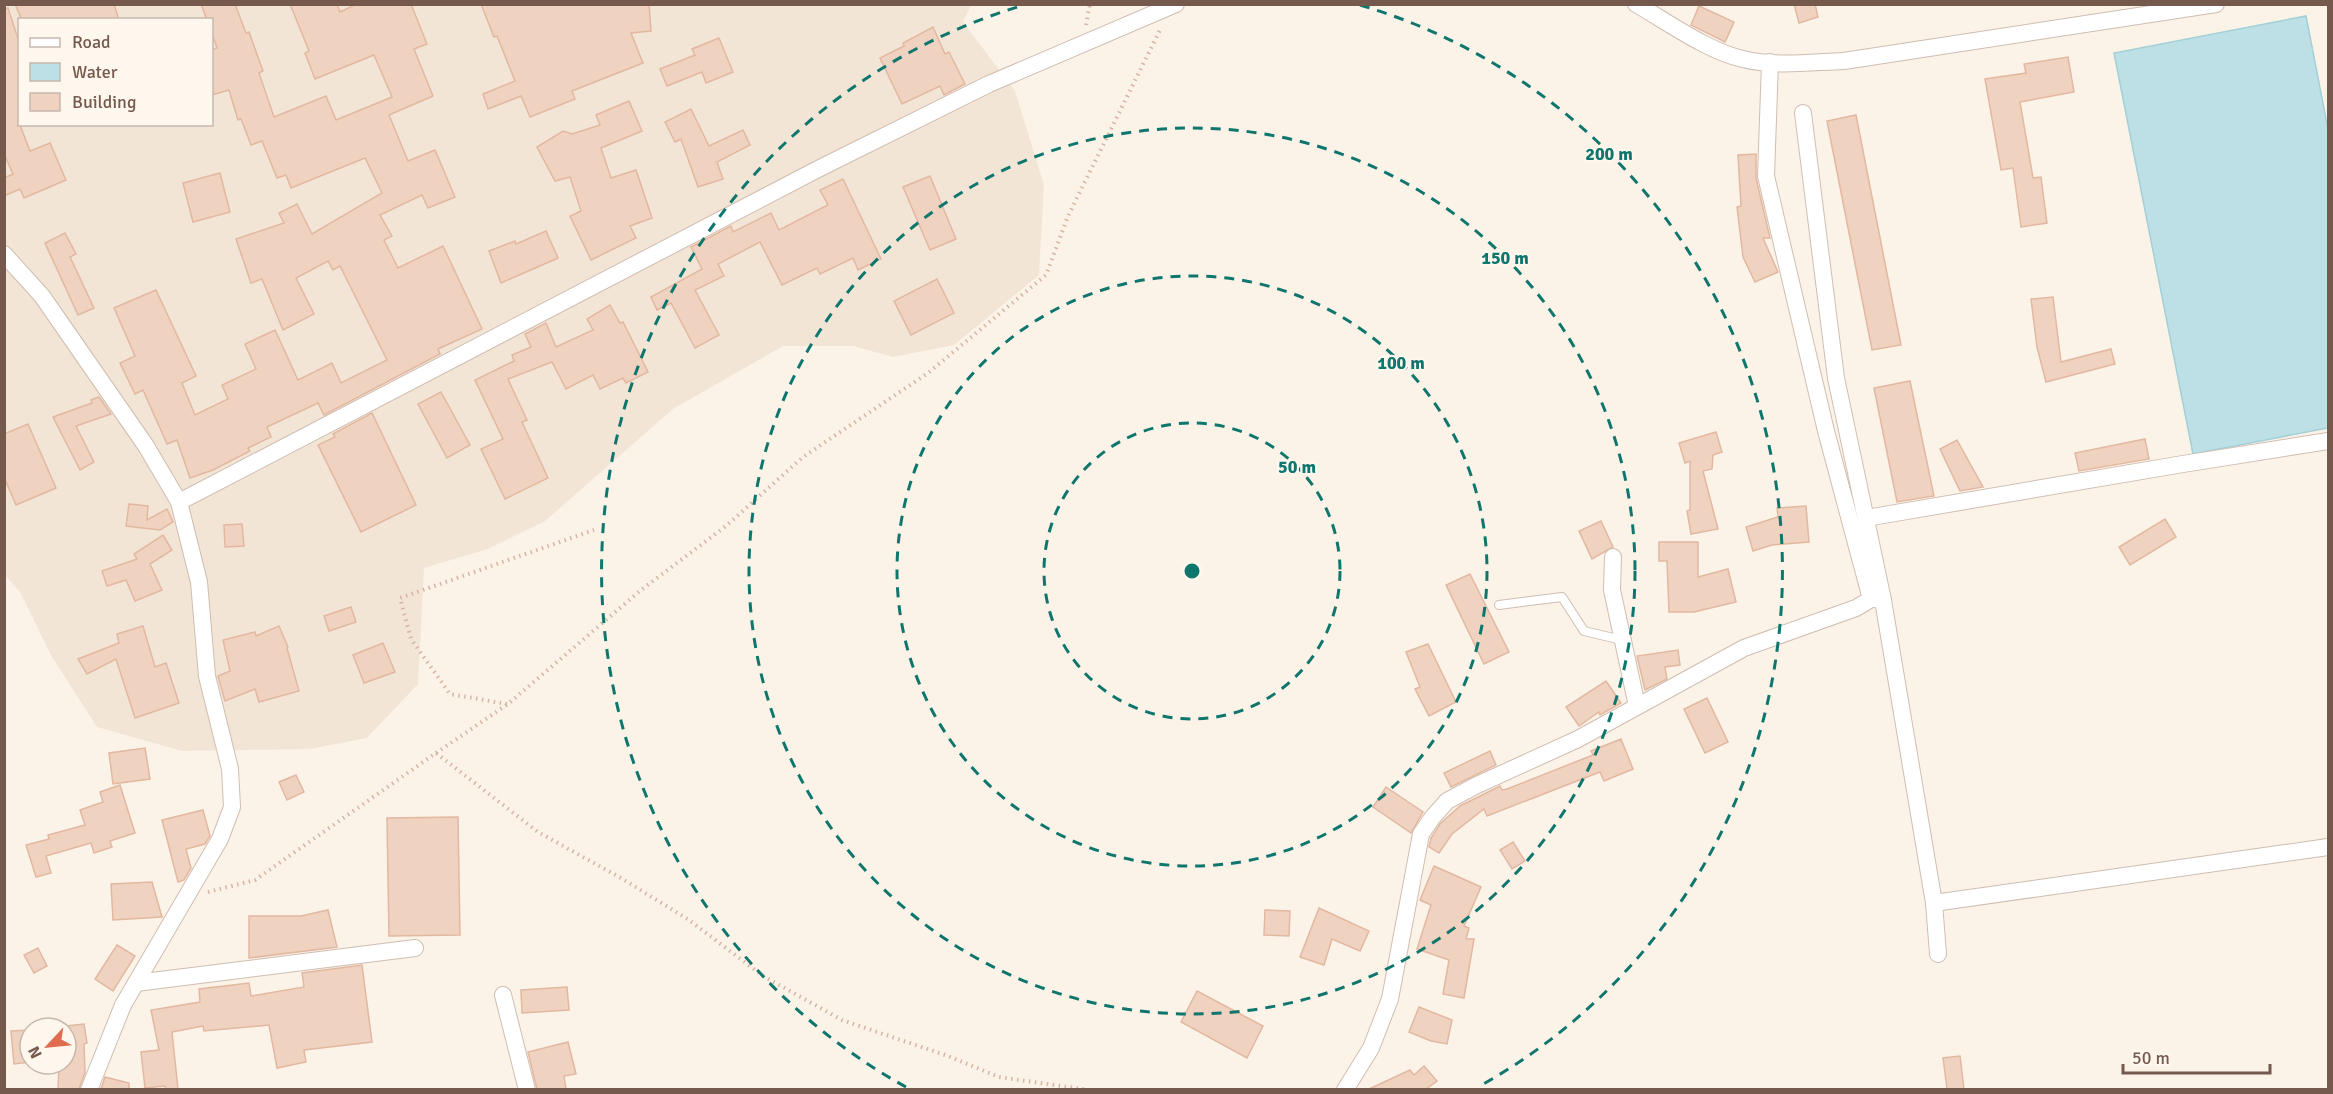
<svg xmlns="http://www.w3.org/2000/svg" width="2333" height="1094" font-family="Signika,sans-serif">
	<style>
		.residential { fill: #f3e5d6; fill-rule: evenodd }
		.water { fill: #bce0e5; stroke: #a3d0d7; stroke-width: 1.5 }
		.building { fill: #f0d2c0; stroke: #e2b8a1; stroke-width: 1.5 }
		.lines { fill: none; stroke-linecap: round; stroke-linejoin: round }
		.lane-casing { stroke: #cfbdb0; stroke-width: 10 }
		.street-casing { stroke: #cfbdb0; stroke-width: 18 }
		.path { stroke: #d6b5a3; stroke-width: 4; stroke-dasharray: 1.5 4.5; stroke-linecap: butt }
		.lane { stroke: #fff; stroke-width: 8 }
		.street { stroke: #fff; stroke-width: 16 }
		.ring { fill: none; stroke: #0f766e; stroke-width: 3; stroke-dasharray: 10 8 }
		.centre { fill: #0f766e; stroke: #fef7ee; stroke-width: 3 }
		.ring-label { font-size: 18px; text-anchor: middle; font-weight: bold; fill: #0f766e; stroke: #fef7ee; stroke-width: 4.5; stroke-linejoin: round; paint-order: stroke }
	</style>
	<rect width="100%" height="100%" fill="#fcf3e8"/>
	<path class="residential" d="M 5,5 L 971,5 L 963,22 L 1015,91 L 1044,185 L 1039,275 L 954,345 L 893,357 L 853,346 L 783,346 L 673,409 L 545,521 L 488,549 L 424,568 L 418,684 L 367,738 L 310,749 L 182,751 L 97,727 L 52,657 L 20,592 L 5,575 ZM 20,20 L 212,20 L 212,124 L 20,124 Z"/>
	<path class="water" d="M 2306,16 L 2328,129 L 2328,428 L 2193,454 L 2114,53 Z"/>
	<g class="building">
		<path d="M 15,4 L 114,4 L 119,20 L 22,20 Z"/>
		<path d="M 201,4 L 235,4 L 246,33 L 249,32 L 263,71 L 259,73 L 274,117 L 326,96 L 336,120 L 392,97 L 374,55 L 315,79 L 305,53 L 309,51 L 290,4 L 337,4 L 340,12 L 357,4 L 411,4 L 427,44 L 414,49 L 433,96 L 389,115 L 408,161 L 435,150 L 455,197 L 428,208 L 422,195 L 380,215 L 392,236 L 384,240 L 398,268 L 443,246 L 482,329 L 438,349 L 440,354 L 324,415 L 318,403 L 267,427 L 271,437 L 248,448 L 250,451 L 213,470 L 190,478 L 177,440 L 167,444 L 143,390 L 135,394 L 120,363 L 135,356 L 114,308 L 156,290 L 196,376 L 182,383 L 195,415 L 228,399 L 222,385 L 256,369 L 245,344 L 275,330 L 298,380 L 332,363 L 341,383 L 387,360 L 340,266 L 333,270 L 328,261 L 296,278 L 314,314 L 283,330 L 262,279 L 251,283 L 236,239 L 284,223 L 279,213 L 297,204 L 312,234 L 382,193 L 365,158 L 291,188 L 286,175 L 277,178 L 262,141 L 251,145 L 241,119 L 238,120 L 229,90 L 212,95 L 212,50 L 217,48 L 212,33 L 212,20 L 207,20 Z"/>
		<path d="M 481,4 L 649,4 L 651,31 L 631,33 L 643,63 L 572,91 L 575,99 L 530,117 L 521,96 L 488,109 L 483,94 L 515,81 L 497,36 L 494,37 Z"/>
		<path d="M 1794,4 L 1815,4 L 1818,17 L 1799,23 Z"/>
		<path d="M 1699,6 L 1734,22 L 1725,42 L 1691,25 Z"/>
		<path d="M 8,8 L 20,45 L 20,125 L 30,151 L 50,143 L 66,180 L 24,198 L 20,189 L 4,196 L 4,178 L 13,174 L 4,154 L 4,9 Z"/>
		<path d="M 933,27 L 945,54 L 949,52 L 965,84 L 944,95 L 940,86 L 902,104 L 880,58 L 904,46 L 903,43 Z"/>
		<path d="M 719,38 L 733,72 L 706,83 L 702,72 L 667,86 L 660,69 L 695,55 L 692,49 Z"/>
		<path d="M 2068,57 L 2074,92 L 2020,102 L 2033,178 L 2041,177 L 2047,223 L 2021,227 L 2013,168 L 2001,170 L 1985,79 L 2026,73 L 2024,64 Z"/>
		<path d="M 629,101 L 642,131 L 601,148 L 611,178 L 636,170 L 652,218 L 630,226 L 636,238 L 591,260 L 570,216 L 581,211 L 570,177 L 555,181 L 537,147 L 563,131 L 572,134 L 600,125 L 596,115 Z"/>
		<path d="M 691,109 L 709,146 L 743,130 L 750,145 L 717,162 L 723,179 L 698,187 L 681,139 L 675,142 L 665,122 Z"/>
		<path d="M 1856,115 L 1901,345 L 1872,350 L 1827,121 Z"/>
		<path d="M 1756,154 L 1756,178 L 1770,238 L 1763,238 L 1778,272 L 1755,282 L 1743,257 L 1737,207 L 1741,206 L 1738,155 Z"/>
		<path d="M 220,173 L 230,212 L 193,222 L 183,183 Z"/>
		<path d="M 930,176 L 956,239 L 930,250 L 903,187 Z"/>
		<path d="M 843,179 L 881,259 L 858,270 L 853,258 L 820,274 L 817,268 L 782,285 L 760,242 L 718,264 L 724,276 L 695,290 L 719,335 L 695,348 L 671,303 L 657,310 L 651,297 L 702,269 L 691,247 L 731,226 L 733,232 L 771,213 L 779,230 L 828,205 L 820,190 Z"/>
		<path d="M 546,231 L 558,258 L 501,283 L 489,251 L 515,241 L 516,244 Z"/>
		<path d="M 65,233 L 76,254 L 70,257 L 94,308 L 78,315 L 45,243 Z"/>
		<path d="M 937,279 L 954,313 L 911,335 L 894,301 Z"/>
		<path d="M 2053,297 L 2061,362 L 2111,349 L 2115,364 L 2046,382 L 2037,347 L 2031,299 Z"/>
		<path d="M 610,305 L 620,323 L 623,322 L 648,372 L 626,383 L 623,378 L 600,389 L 593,375 L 566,389 L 552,362 L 508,379 L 527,420 L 522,422 L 548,478 L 505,499 L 481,449 L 503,439 L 475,380 L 514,361 L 512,355 L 531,347 L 525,334 L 546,323 L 556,347 L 593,330 L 587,319 Z"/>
		<path d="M 1910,381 L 1934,496 L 1897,502 L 1874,388 Z"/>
		<path d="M 441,392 L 470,445 L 447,458 L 418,404 Z"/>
		<path d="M 99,397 L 111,414 L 76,426 L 94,462 L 80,470 L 53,417 L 92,403 L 91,400 Z"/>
		<path d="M 372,413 L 416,505 L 361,532 L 318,445 L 335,437 L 333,434 Z"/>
		<path d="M 28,424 L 56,488 L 16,505 L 4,477 L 4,434 Z"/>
		<path d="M 1716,432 L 1722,452 L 1713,455 L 1712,469 L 1703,471 L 1718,529 L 1691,534 L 1687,511 L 1690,510 L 1690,461 L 1685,463 L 1679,443 Z"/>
		<path d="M 2145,439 L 2149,459 L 2079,471 L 2075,453 Z"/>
		<path d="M 1957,440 L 1983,487 L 1960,491 L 1940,449 Z"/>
		<path d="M 129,504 L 148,506 L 147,520 L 167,509 L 173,522 L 160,530 L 126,526 Z"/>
		<path d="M 1806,506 L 1809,542 L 1772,545 L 1753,551 L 1746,527 L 1778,517 L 1777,508 Z"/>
		<path d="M 2165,519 L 2176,537 L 2130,565 L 2119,547 Z"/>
		<path d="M 1601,521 L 1613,547 L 1592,559 L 1579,531 Z"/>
		<path d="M 242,524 L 244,546 L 225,547 L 224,525 Z"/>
		<path d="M 163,535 L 172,550 L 150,564 L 162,590 L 135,601 L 126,580 L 107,586 L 102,571 L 137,559 L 134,554 Z"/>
		<path d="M 1659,542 L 1698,542 L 1698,577 L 1728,569 L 1736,602 L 1694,612 L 1669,612 L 1667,561 L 1659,561 Z"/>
		<path d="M 1470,574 L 1509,652 L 1484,664 L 1446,585 Z"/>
		<path d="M 351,607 L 356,622 L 329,631 L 324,616 Z"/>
		<path d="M 143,626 L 155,667 L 166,663 L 179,703 L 135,718 L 116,659 L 87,674 L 78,659 L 119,643 L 117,634 Z"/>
		<path d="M 279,626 L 288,647 L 287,648 L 299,691 L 259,702 L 255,689 L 225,701 L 218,676 L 230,671 L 223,640 L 255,632 L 256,636 Z"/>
		<path d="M 383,643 L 395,672 L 364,683 L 353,655 Z"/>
		<path d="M 1428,644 L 1456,702 L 1429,716 L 1415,689 L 1420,687 L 1406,652 Z"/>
		<path d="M 1678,650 L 1680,665 L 1665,667 L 1667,679 L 1645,690 L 1637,656 Z"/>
		<path d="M 1606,681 L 1621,703 L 1600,715 L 1599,712 L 1579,726 L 1566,707 Z"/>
		<path d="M 1707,698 L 1728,742 L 1705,753 L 1684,709 Z"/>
		<path d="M 1621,739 L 1633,769 L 1604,781 L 1600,772 L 1487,816 L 1484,809 L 1452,834 L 1439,853 L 1429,847 L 1431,838 L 1440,824 L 1460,806 L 1500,786 L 1502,790 L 1507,789 L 1593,755 L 1591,751 Z"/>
		<path d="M 145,748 L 150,779 L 113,784 L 109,753 Z"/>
		<path d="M 1490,751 L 1496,765 L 1451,787 L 1444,773 Z"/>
		<path d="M 296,775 L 304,792 L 287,800 L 279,782 Z"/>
		<path d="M 120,785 L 135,833 L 110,841 L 112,847 L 94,853 L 91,843 L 46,856 L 51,873 L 36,877 L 26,845 L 49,839 L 48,835 L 85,825 L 80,810 L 103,802 L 100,792 Z"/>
		<path d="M 1386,787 L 1423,812 L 1411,833 L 1373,807 Z"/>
		<path d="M 203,810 L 210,836 L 205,844 L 186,849 L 191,868 L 184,880 L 178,882 L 162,820 Z"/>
		<path d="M 458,817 L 460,935 L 389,936 L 387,818 Z"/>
		<path d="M 1513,842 L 1525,861 L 1512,869 L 1500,850 Z"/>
		<path d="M 1434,866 L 1481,887 L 1464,926 L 1469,928 L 1466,939 L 1474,939 L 1464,998 L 1443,994 L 1449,960 L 1417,949 L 1431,905 L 1420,900 Z"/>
		<path d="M 152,882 L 162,917 L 113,920 L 111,884 Z"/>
		<path d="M 1319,908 L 1369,931 L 1360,951 L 1332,939 L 1324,965 L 1300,957 Z"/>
		<path d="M 328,910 L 337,947 L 249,958 L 249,916 L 301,916 Z"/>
		<path d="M 1265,910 L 1290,911 L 1289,936 L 1264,935 Z"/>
		<path d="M 117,945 L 135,956 L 113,991 L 95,979 Z"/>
		<path d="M 38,948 L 47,966 L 34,973 L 24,955 Z"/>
		<path d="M 362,965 L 372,1042 L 304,1050 L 306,1062 L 277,1068 L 269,1025 L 204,1031 L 203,1026 L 172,1032 L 178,1089 L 166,1089 L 165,1086 L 145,1088 L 141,1052 L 159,1050 L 151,1010 L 200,1002 L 199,989 L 249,983 L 251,996 L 304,987 L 302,973 Z"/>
		<path d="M 567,987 L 569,1010 L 522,1013 L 521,990 Z"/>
		<path d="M 1197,991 L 1263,1026 L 1247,1058 L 1181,1022 Z"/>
		<path d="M 1419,1007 L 1452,1020 L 1447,1044 L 1431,1041 L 1409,1032 Z"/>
		<path d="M 84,1024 L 87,1043 L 84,1044 L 85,1073 L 79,1089 L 58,1089 L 59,1064 L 66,1064 L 66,1026 Z"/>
		<path d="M 30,1030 L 30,1062 L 14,1064 L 11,1031 Z"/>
		<path d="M 568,1042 L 576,1074 L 564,1076 L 566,1089 L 537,1089 L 528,1052 Z"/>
		<path d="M 1960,1056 L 1964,1089 L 1947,1089 L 1943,1058 Z"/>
		<path d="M 1424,1066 L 1437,1081 L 1426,1089 L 1369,1089 L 1410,1070 L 1414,1075 Z"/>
		<path d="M 105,1077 L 129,1083 L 129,1089 L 101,1089 Z"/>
	</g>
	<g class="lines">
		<defs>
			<path id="lane" d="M 1499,605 L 1562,597 L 1584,631 L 1622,640"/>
			<g id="street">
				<path d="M 1636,4 C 1666,21 1709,52 1743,59 C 1775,67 1811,62 1844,61 L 2216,4"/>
				<path d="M 1803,113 L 1836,378 L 1883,600"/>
				<path d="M 4,254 L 42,296 L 146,446 L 179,502 L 199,582 L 207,676 L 230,769 L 232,807 L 220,839 L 123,1005 L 89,1090"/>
				<path d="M 179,502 L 820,168 L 989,84 L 1176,4"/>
				<path d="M 1866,518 L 2183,464 L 2328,441"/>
				<path d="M 1613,557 L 1612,590 L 1637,706"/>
				<path d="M 1874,599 L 1883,600 L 1934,903 L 1938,954"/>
				<path d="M 1934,903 L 2328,847"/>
				<path d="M 136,983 L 415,948"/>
				<path d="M 503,995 L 527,1090"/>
				<path d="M 1345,1090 L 1371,1048 L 1390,999 L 1421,834 L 1432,818 L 1447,801 L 1475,786 L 1578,739 L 1744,648 L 1856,608 L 1871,599 L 1826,431 L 1766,176 L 1770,62"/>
			</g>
		</defs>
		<use href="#lane" class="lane-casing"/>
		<use href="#street" class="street-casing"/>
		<g class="path">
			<path d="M 1086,25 L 1090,4"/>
			<path d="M 507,704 L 450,694 L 411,639 L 400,598 L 594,530"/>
			<path d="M 436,753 L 508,704 L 641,590 L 726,526 L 803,457 L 928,373 L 1046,275 L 1068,216 L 1160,30"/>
			<path d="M 208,892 L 255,880 L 436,753 L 538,832 L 621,878 L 689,920 L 763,976 L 842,1020 L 948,1056 L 999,1077 L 1089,1090"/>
		</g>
		<use href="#lane" class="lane"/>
		<use href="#street" class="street"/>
	</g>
	<g class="ring">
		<circle cx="1192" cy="571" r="148"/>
		<circle cx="1192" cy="571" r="295"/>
		<circle cx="1192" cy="571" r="443"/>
		<path d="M906 1087A590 590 0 0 1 1024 5M1360 5A590 590 0 0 1 1478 1087"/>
	</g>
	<circle cx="1192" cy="571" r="9" class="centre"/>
	<g class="ring-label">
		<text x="1609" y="160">200 m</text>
		<text x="1505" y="264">150 m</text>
		<text x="1401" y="369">100 m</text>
		<text x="1297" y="473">50 m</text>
	</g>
	<rect width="2333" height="1094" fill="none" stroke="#75594c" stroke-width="12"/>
	<rect x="18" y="18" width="195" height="108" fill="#fef7ee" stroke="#c7b8ad" stroke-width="1.5"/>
	<rect x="30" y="38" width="30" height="9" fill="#ffffff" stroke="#c7b8ad" stroke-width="1.5"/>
	<text x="72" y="48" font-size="18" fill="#75594c">Road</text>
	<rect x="30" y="63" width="30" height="18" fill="#bce0e5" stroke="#c7b8ad" stroke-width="1.5"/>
	<text x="72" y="78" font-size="18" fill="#75594c">Water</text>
	<rect x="30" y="93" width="30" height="18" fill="#f0d2c0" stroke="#c7b8ad" stroke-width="1.5"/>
	<text x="72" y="108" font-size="18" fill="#75594c">Building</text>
	<g transform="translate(48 1046) rotate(244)"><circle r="28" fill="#fef7ee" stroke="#c7b8ad" stroke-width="1.5"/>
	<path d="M0-4.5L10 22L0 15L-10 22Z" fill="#e16d51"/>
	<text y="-9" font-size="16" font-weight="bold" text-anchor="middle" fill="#75594c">N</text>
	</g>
	<path d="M2123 1064v9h147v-9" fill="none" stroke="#75594c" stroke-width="3"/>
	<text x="2132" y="1064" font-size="18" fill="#75594c" stroke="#fef7ee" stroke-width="4.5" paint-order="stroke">50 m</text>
</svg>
